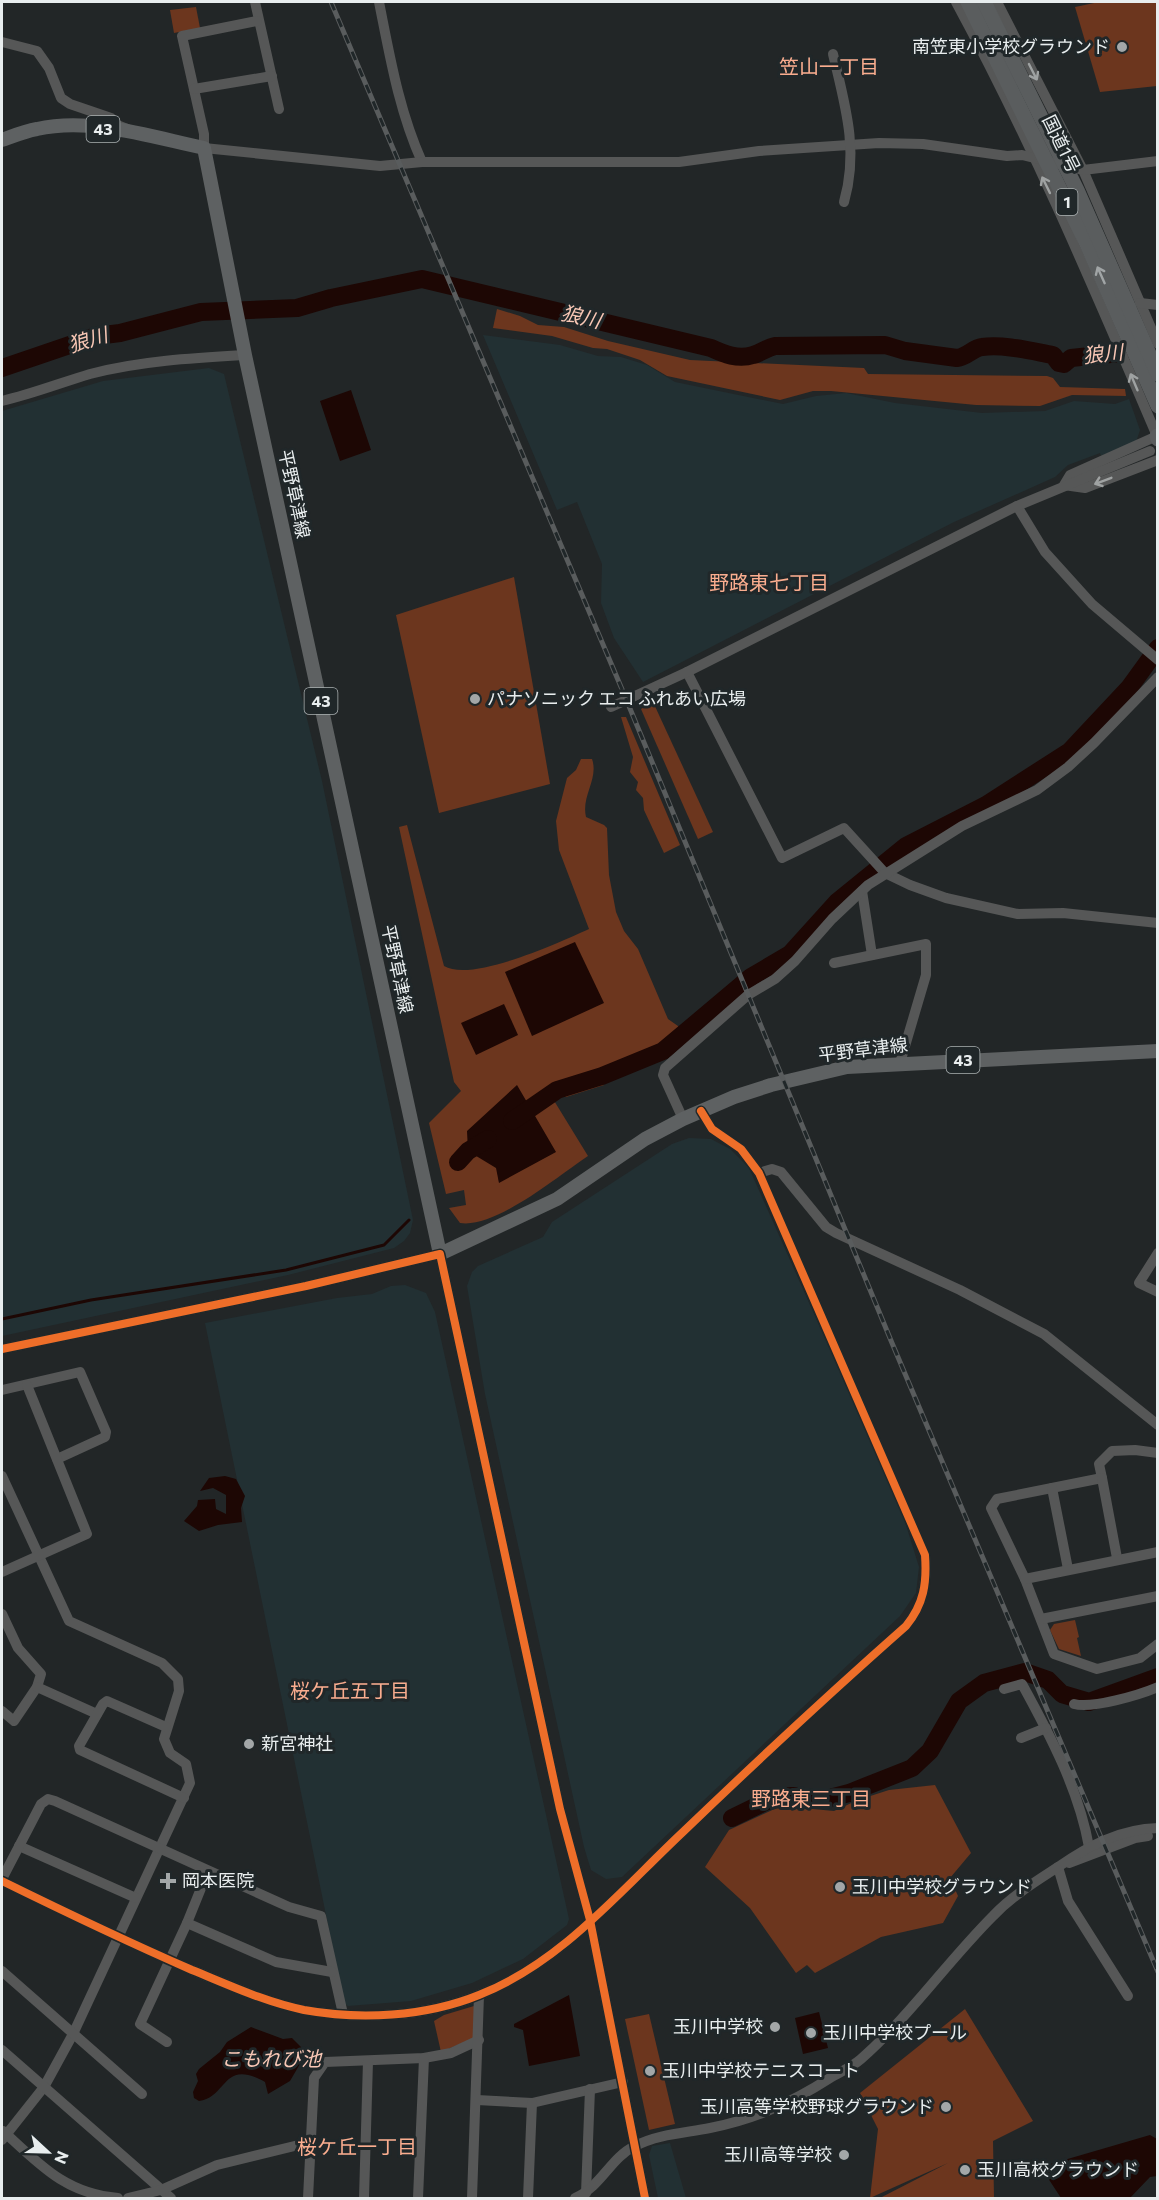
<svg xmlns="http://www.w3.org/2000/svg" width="1159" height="2200" font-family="Commissioner,'Noto Sans JP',sans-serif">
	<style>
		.built { fill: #223033 }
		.green { fill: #6c361e; fill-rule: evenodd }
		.water { fill: #1d0704 }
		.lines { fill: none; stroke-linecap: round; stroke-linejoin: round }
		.stream { stroke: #1d0704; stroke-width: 3 }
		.river { stroke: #1d0704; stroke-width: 18 }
		.minor { stroke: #565757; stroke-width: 10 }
		.major { stroke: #5e6162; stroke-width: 14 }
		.highway { stroke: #5a5d5e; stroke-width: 15 }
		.rail-casing { stroke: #595c5d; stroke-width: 5 }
		.rail { stroke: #202729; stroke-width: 3; stroke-dasharray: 9; stroke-linecap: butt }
		.highway-bridge { stroke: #5a5d5e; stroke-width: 15 }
		.cycleway-casing { stroke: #202729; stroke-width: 11 }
		.cycleway { stroke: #ee6e29; stroke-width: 8 }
		.oneway { stroke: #9fa2a2 }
		.oneway2 { stroke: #a1a5a6 }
		.poi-dot { fill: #a3a7a8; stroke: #202729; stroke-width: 2 }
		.labels { text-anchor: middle; stroke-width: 6; stroke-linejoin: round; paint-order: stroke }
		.shield { fill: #202729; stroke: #acb2b3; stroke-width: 1.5 }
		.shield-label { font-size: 16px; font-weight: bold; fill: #e8edee }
		.poi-label { font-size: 18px; fill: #e8edee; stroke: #202729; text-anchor: start }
		.street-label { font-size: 18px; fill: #e8edee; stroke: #202729 }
		.neighbourhood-label { font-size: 20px; fill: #faad8f; stroke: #202729 }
		.water-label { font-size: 20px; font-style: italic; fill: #f8c7b5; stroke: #202729 }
	</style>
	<rect width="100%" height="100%" fill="#222627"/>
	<g class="built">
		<path d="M 483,335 L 560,345 L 598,356 L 621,357 L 647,365 L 675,382 L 783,404 L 816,396 L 846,393 L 895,403 L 982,413 L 1045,411 L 1074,401 L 1115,404 L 1129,399 L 1140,430 L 1136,442 L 1101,456 L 1100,453 L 1068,465 L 1055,477 L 954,522 L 643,682 L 614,638 L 601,603 L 602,564 L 577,502 L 557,510 Z"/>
		<path d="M 209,368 L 224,374 L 322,781 L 413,1220 L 410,1233 L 404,1241 L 394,1248 L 288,1275 L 2,1336 L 2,411 L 103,381 Z"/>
		<path d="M 689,1138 L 711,1139 L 730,1149 L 749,1168 L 901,1509 L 919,1567 L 916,1593 L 900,1616 L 622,1877 L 606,1879 L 591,1870 L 584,1847 L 485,1394 L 467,1286 L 472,1272 L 478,1266 L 543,1237 L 552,1222 L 672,1144 Z"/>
		<path d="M 405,1285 L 426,1293 L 435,1312 L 569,1919 L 567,1925 L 523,1959 L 472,1983 L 411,2001 L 348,2006 L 344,2003 L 205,1323 L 337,1298 L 372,1294 L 391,1286 Z"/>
		<path d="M 670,2143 L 686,2198 L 658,2198 L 649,2155 L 652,2146 Z"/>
	</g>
	<g class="green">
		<path d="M 1099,2 L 1157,2 L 1157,86 L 1100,92 L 1075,7 Z"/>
		<path d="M 196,7 L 200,28 L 174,33 L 170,10 Z"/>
		<path d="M 497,309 L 520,316 L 538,325 L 564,327 L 608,341 L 690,360 L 864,368 L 868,374 L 1047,376 L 1053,378 L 1060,387 L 1125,389 L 1126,396 L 1072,395 L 1040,406 L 976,405 L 831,391 L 813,391 L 780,400 L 667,376 L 640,360 L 607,349 L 593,348 L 552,336 L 493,328 Z"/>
		<path d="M 514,577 L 550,784 L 439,813 L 396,615 Z"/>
		<path d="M 653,702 L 713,832 L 698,839 L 641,709 Z"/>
		<path d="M 621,717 L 626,717 L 680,845 L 664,853 L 644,810 L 643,798 L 636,790 L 638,782 L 630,772 L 633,757 Z"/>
		<path d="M 581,759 L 592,759 C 599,779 581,796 586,817 L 604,825 L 607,828 L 609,875 L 616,912 L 624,931 L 638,949 L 668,1019 L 678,1026 L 679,1033 L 666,1044 L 599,1074 L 604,1085 L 566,1097 L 561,1092 L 553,1099 L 588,1156 C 558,1176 495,1229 460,1223 L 449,1208 L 466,1205 L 464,1190 L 446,1194 L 429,1123 L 461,1091 L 454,1082 L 399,827 L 407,825 L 444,966 C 472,983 560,942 589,929 L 559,850 L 556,821 L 567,778 L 576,770 ZM 555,1152 L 499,1182 L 497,1168 Z"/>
		<path d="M 1075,1620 L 1079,1637 L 1077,1638 L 1081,1656 L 1059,1649 L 1050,1630 L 1054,1624 Z"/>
		<path d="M 935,1785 L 971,1853 L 950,1878 L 958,1896 L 943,1923 L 881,1937 L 815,1973 L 807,1965 L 796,1973 L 750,1908 L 705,1867 L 729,1830 L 781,1806 L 834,1811 L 858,1800 L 889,1790 Z"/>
		<path d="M 474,2006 L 474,2038 L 441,2052 L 434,2021 L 444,2015 Z"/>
		<path d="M 965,2009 L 1033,2121 L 993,2141 L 994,2198 L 880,2198 L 948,2163 L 870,2198 L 878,2129 L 860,2093 Z"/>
		<path d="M 649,2014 L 675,2124 L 649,2130 L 625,2019 Z"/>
	</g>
	<g class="water">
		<path d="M 351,390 L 371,450 L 340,461 L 320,401 Z"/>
		<path d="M 575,942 L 604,1003 L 532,1036 L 505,972 Z"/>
		<path d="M 504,1004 L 518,1035 L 476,1055 L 461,1023 Z"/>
		<path d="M 517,1085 L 556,1152 L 499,1183 L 496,1168 L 468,1151 L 467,1131 Z"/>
		<path d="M 225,1476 L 236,1479 L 245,1496 L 241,1508 L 242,1522 L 218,1525 L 199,1531 L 184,1521 L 197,1506 L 198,1500 L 215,1499 L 216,1509 L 226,1514 L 226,1495 L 213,1488 L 200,1491 L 209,1478 Z"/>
		<path d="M 569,1995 L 580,2056 L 529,2066 L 523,2030 L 514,2027 L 514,2024 Z"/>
		<path d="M 819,2012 L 828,2048 L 803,2054 L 795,2018 Z"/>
		<path d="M 251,2027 L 283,2039 L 292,2038 L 302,2048 L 304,2057 L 290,2081 L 268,2094 L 265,2082 C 222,2058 228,2097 199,2101 L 194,2098 L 193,2092 L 198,2081 L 196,2074 L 199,2069 L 220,2052 L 227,2042 Z"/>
		<path d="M 1150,2135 L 1157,2139 L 1157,2176 L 1150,2177 L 1130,2198 L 1061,2198 L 1044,2172 L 1047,2165 Z"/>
	</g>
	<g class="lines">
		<path class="stream" d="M 2,1319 L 91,1300 L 286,1270 L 384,1245 L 409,1220"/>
		<g class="river">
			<path d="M 2,368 L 96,336 L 120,333 L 201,312 L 297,308 L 331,298 L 422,279 L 711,348 C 724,354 738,360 753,355 C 761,353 766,348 775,346 L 885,345 L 905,351 L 957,358 C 967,357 973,348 982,347 C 1004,344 1031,351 1053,355 L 1059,363 L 1064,364 L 1071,358 L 1140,351"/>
			<path d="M 512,1121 L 557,1090 L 602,1076 L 663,1051 L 751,977 L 790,954 L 837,902 L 906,846 L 986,805 L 1070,751 L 1129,688 L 1158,648"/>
			<path d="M 458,1162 L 468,1151 L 488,1139"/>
			<path d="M 732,1818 L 773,1798 L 792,1796 L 822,1800 L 849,1793 L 912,1768 L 930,1751 L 959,1701 L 984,1683 L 1025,1672 L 1048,1680 L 1062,1694 L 1089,1702 L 1158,1677"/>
		</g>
		<g class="minor">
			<path d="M 255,2 L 279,109"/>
			<path d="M 379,2 C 390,57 399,111 422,162"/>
			<path d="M 956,2 C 1032,142 1094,289 1157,436 L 1070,475 L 1064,485 L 1085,488 L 1158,460"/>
			<path d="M 997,2 L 1083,170 L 1158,344"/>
			<path d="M 257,21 L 182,36 L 204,134 L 204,148 L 380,166 L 422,162 L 679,162 L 759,151 L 879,143 L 923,144 L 1007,156 L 1022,155 L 1083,170 L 1158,161"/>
			<path d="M 2,42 L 37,51 L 49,68 L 61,98 L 70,104 L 111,118 L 117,125 L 127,129"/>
			<path d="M 833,54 C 845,105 859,150 844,202"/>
			<path d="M 194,89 L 272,76"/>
			<path d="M 1140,303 L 1158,305"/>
			<path d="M 2,401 C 32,394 60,383 90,374 C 140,361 193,358 245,355"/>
			<path d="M 1017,506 L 1045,552 L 1092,604 L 1158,660"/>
			<path d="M 687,672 L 782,858 L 844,828 L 885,873 L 910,885 L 946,898 L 1018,914 L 1063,913 L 1158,923"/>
			<path d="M 611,707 L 687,672 L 1017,506 L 1150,451"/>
			<path d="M 862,891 L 872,955"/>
			<path d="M 834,963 L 926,944 L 926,975 L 900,1063"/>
			<path d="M 683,1119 L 663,1075 L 665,1068 L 748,995 L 775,979 L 795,961 L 832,919 L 868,885 L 962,826 L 1037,790 L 1068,767 L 1094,743 L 1158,677"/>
			<path d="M 759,1173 L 772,1169 L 781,1172 L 826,1227 L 836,1233 L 960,1290 L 1044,1334 L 1158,1425"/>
			<path d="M 1158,1253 L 1139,1283 L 1158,1292"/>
			<path d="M 2,1349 L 306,1286 L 440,1254 L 560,1809 L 590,1920 L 645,2198"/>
			<path d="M 2,1390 L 80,1372 L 106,1432 L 105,1437 L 57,1459"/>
			<path d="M 1158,1453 L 1135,1450 L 1112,1451 L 1099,1464 L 1102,1478 L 997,1499 L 991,1508 L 1025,1579 L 1054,1654 L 1097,1669 L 1140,1658 L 1158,1644"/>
			<path d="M 2,1476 L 69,1621 L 162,1663 L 178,1679 L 179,1691 L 164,1739 L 170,1753 L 186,1764 L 190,1783 L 73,2034 L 44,2087 L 2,2140"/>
			<path d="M 1102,1478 L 1117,1558"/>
			<path d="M 1052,1488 L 1068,1569"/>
			<path d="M 2,1572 L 87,1534 L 27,1385"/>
			<path d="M 1025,1579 L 1158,1552"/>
			<path d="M 2,1614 L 18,1648 L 41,1674 L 37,1687 L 14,1721 L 2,1711"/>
			<path d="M 1041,1619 L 1158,1596"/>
			<path d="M 37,1687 L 97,1714"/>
			<path d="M 1004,1689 L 1022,1684 C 1050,1735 1079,1790 1089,1847"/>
			<path d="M 1074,1704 C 1092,1709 1139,1695 1158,1687"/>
			<path d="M 166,1727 L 107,1701 L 103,1704 L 79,1746 L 80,1750 L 184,1798"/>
			<path d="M 1021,1738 L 1046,1728"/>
			<path d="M 19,1846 L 136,1898"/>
			<path d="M 1069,1863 L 1135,1838 L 1148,1836"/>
			<path d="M 1058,1867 L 1068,1901 L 1128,1996"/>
			<path d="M 2,1879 L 41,1804 L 48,1799 L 55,1801 L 289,1907 L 321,1916 L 343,2014"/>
			<path d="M 2,1881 C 65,1912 128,1942 192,1970 C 229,1985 265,2002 304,2010 C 360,2020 425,2017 479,1995 C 561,1963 621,1890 684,1831 C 757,1761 830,1693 906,1626 C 924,1604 927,1583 925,1555 L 759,1173 L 741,1149 L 712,1129 L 701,1111"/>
			<path d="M 187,1923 L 208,1871"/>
			<path d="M 2,1971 L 142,2094"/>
			<path d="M 167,2042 L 140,2024 L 187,1923 L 276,1962 L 332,1972"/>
			<path d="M 2,2050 L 171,2198"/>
			<path d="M 477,2100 L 532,2103 L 623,2082"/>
			<path d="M 3,2131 C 40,2165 66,2194 118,2198"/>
			<path d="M 586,2193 L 590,2089"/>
			<path d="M 128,2198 L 161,2190 L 217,2165 L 311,2142"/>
			<path d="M 308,2198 L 314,2078 L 325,2062 L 424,2058 L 451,2053 L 479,2040"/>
			<path d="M 364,2198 L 368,2061"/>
			<path d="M 418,2198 L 424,2058"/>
			<path d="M 472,2198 L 479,1995"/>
			<path d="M 528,2198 L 532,2103"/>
			<path d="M 575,2198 C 602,2186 610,2158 635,2146 C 658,2134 685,2133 710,2128 C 755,2119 791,2103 830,2078 C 840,2072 852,2067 861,2059 C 910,2016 947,1962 993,1916 C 1012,1896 1035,1882 1058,1867 C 1088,1846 1120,1829 1158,1828"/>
		</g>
		<path class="major" d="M 2,140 C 13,136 25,131 37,129 C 91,117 152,137 204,148 L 245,355 L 440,1254 L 557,1199 L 645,1139 L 683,1119 L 734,1097 L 771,1085 L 847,1067 L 1158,1051"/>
		<path class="highway" d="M 1157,436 L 1158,439"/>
		<defs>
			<path id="rail" d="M 331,2 L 624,694 L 892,1343 L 1158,1972"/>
		</defs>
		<use href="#rail" class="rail-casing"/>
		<use href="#rail" class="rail"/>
		<g class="highway-bridge">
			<path d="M 968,2 L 1086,242 L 1158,406"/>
			<path d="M 984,2 L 1077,190 L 1158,374"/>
		</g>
		<defs>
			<g id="cycleway">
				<path d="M 2,1349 L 306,1286 L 440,1254 L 560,1809 L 590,1920 L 645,2198"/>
				<path d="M 2,1881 C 65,1912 128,1942 192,1970 C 229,1985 265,2002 304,2010 C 360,2020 425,2017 479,1995 C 561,1963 621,1890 684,1831 C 757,1761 830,1693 906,1626 C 924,1604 927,1583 925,1555 L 759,1173 L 741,1149 L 712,1129 L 701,1111"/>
			</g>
		</defs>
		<use href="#cycleway" class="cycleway-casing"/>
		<use href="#cycleway" class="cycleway"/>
	</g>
	<defs><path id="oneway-shaft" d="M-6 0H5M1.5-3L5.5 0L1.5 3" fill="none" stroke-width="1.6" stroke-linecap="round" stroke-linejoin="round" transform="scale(1.5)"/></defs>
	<g class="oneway">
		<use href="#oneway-shaft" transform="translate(1033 72) rotate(63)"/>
		<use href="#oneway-shaft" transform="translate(1046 185) rotate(-116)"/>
		<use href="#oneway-shaft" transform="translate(1134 382) rotate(-113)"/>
		<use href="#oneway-shaft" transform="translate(1103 481) rotate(159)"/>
	</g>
	<use class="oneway2" href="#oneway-shaft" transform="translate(1101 275) rotate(-114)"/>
	<g class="poi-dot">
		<circle cx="1122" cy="47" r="6"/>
		<circle cx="475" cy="699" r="6"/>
		<circle cx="249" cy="1744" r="6"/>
		<path d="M165 1872h6v6h6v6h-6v6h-6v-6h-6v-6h6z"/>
		<circle cx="840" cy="1887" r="6"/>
		<circle cx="775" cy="2027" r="6"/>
		<circle cx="811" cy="2033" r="6"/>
		<circle cx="650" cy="2071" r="6"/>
		<circle cx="946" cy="2107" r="6"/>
		<circle cx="844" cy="2155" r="6"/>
		<circle cx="965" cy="2170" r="6"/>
	</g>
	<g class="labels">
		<g class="shield">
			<rect x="86.5" y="116" width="33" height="26" rx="4.5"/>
			<rect x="1056.5" y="189" width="21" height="26" rx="4.5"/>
			<rect x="304.5" y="688" width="33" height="26" rx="4.5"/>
			<rect x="946.5" y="1047" width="33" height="26" rx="4.5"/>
		</g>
		<g class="shield-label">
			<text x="103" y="135">43</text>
			<text x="1067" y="208">1</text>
			<text x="321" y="707">43</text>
			<text x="963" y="1066">43</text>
		</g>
		<g class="poi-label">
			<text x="1110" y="53" text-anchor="end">南笠東小学校グラウンド</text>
			<text x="487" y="705">パナソニック エコ ふれあい広場</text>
			<text x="261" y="1750">新宮神社</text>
			<text x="182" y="1887">岡本医院</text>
			<text x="852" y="1893">玉川中学校グラウンド</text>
			<text x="763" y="2033" text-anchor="end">玉川中学校</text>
			<text x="823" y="2039">玉川中学校プール</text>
			<text x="662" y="2077">玉川中学校テニスコート</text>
			<text x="934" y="2113" text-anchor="end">玉川高等学校野球グラウンド</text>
			<text x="832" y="2161" text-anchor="end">玉川高等学校</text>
			<text x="977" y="2176">玉川高校グラウンド</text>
		</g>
		<g class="street-label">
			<text transform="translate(1061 144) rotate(64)" y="6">国道1号</text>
			<text transform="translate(294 494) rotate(78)" y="6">平野草津線</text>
			<text transform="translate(397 969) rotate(78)" y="6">平野草津線</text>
			<text transform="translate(863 1050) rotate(-7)" y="6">平野草津線</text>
		</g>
		<g class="neighbourhood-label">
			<text x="829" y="74">笠山一丁目</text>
			<text x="769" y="590">野路東七丁目</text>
			<text x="350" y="1698">桜ケ丘五丁目</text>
			<text x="811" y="1806">野路東三丁目</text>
			<text x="357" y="2154">桜ケ丘一丁目</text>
		</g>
		<g class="water-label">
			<text transform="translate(581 317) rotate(13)" y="7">狼川</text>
			<text transform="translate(88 340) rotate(-17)" y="7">狼川</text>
			<text transform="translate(1103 354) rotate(-6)" y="7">狼川</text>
			<text x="271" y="2066">こもれび池</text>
		</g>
	</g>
	<rect width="1159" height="2200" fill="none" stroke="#e8edee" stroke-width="6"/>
	<g transform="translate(48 2152) rotate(112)" stroke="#202729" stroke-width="4.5" paint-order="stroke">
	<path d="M0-4.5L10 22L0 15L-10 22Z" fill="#e8edee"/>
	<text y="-9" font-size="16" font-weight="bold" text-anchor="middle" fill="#e8edee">N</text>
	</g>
</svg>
